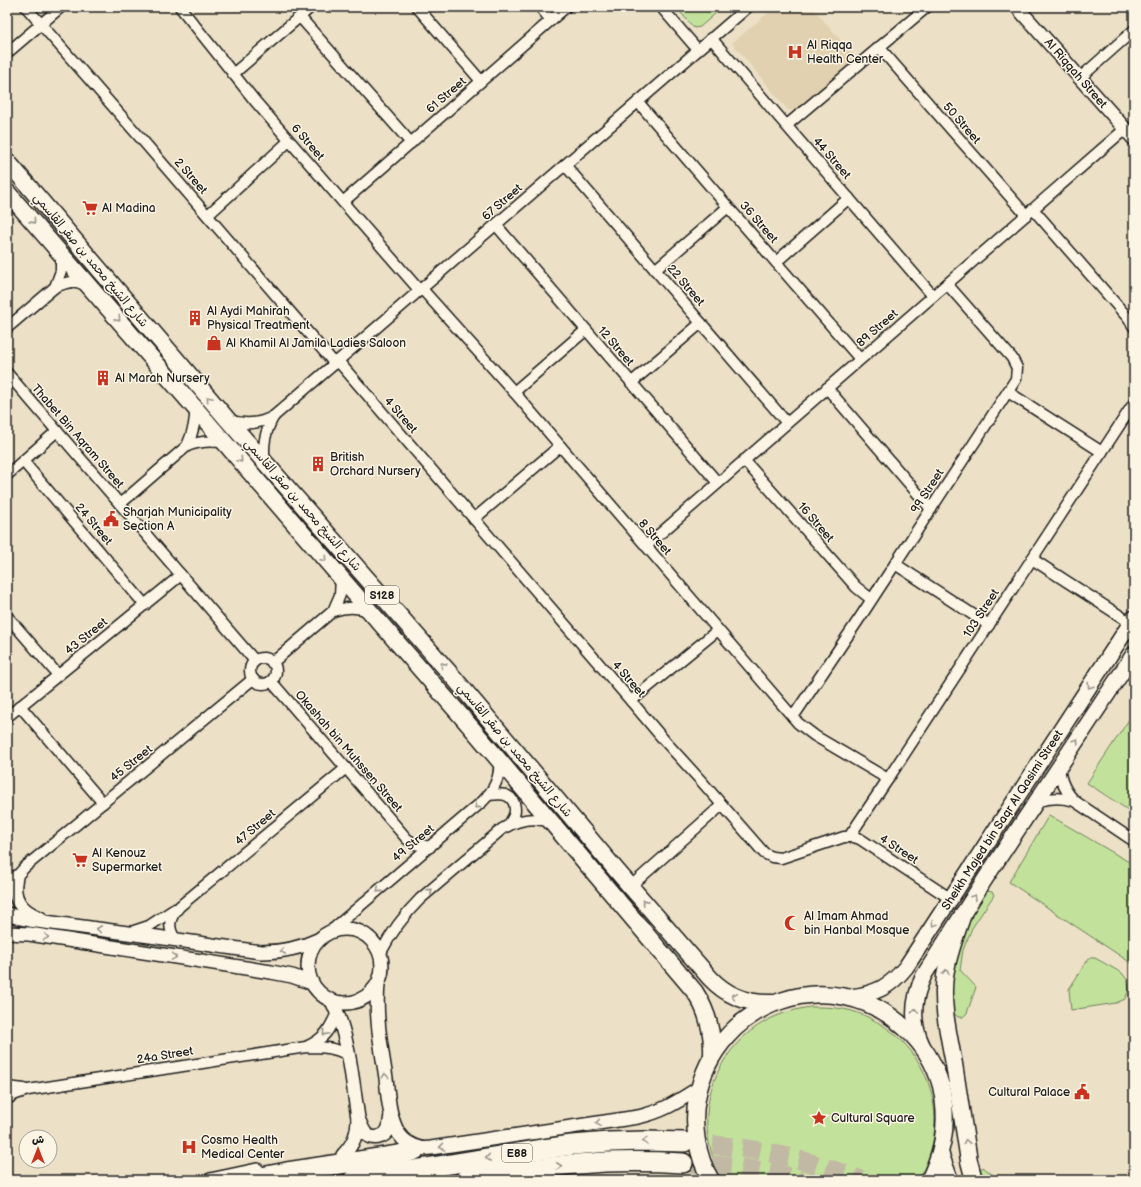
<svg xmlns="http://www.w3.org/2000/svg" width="1141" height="1187" font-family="'Balsamiq Sans','Playpen Sans Arabic',sans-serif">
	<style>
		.built { fill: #e1d1b0 }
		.green { fill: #c2e29b; stroke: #6f7f5c }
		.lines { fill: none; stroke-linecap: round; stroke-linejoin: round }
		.motorway-tunnel { stroke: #c2b9a4; stroke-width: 19; stroke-dasharray: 19 10; stroke-linecap: butt }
		.minor-casing { stroke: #1c1c1c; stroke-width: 13 }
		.tertiary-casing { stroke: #1c1c1c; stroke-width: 16 }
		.secondary-casing { stroke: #1c1c1c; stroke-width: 18 }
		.primary-casing { stroke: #1c1c1c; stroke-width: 19 }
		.motorway-casing { stroke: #1c1c1c; stroke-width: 22 }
		.minor { stroke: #fcf5e5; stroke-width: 10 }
		.tertiary { stroke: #fcf5e5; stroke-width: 13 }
		.secondary { stroke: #fcf5e5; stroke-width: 15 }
		.primary { stroke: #fcf5e5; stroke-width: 16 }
		.motorway { stroke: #fcf5e5; stroke-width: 19 }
		.oneway { stroke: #97938b }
		.labels { text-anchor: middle; stroke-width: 3; stroke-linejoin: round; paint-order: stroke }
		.shield { fill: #fcf5e5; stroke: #5f5d58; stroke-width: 1 }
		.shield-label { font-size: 11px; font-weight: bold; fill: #1c1c1c }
		.poi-label { font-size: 12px; fill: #1c1c1c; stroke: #fcf5e5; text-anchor: start }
		.street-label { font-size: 12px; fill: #1c1c1c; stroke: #fcf5e5 }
	</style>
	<rect width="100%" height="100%" fill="#ece0c6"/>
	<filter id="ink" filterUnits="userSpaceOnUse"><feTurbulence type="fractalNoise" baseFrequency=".025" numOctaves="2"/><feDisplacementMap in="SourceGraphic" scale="8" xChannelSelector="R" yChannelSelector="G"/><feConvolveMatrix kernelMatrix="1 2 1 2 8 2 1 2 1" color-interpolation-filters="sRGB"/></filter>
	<g filter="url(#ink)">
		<path class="built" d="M 775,7 L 812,7 L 858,60 L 797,111 L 788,110 L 732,43 Z"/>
		<g class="green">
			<path d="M 676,7 L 723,7 L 700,27 L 694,28 Z"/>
			<path d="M 1134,712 L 1134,814 L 1087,783 Z"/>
			<path d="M 1049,815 L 1134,865 L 1134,965 L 1009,882 Z"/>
			<path d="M 987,891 L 992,892 L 994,895 L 972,928 L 963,950 L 960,970 L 976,987 L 967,1013 L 963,1017 L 958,1017 L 950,1010 C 950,999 949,981 951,970 C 956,949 971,903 987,891 Z"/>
			<path d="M 1089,958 L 1095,958 L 1122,973 L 1128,981 L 1129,990 L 1125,999 L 1116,1003 L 1071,1010 L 1069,989 Z"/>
			<path d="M 810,1007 C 826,1007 842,1007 858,1013 C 927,1038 956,1117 918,1180 L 724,1180 C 716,1169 712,1156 709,1143 C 699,1095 723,1044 766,1021 C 780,1013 794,1010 810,1007 Z"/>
			<path d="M 983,1167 L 999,1180 L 979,1180 L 977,1174 Z"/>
		</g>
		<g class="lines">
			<g class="motorway-tunnel">
				<path d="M 684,1142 C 700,1144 717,1145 733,1147 C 776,1152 820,1164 861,1180"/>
				<path d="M 683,1163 L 731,1166 L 780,1174 L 800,1180"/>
			</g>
			<defs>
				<g id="minor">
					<path d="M 26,7 L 144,142 L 335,364"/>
					<path d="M 180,7 L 255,101 L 420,291"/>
					<path d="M 417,7 L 481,81"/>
					<path d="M 540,7 L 551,20"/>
					<path d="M 661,7 L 698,50"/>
					<path d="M 300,17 L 411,143"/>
					<path d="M 711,38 L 933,296"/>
					<path d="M 879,47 L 1026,215"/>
					<path d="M 7,53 L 61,7"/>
					<path d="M 233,74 L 311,7"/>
					<path d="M 1080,78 L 1134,30"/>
					<path d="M 638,102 L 728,207 L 860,359"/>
					<path d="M 787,125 L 927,7"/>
					<path d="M 565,165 L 787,423"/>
					<path d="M 343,202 L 566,7"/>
					<path d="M 1033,209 L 1128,318 L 1134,327"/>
					<path d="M 208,215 L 289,141"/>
					<path d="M 496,225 L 718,483"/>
					<path d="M 776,262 L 849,198"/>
					<path d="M 655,270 L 728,207"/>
					<path d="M 55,287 L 61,271 L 61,254"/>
					<path d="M 422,289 L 514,392 L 798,723 L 815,736 L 888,779"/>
					<path d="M 7,328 L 55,287 L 66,283 L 72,282 L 77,282 L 88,286"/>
					<path d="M 338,361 L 631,701 L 664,740 L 703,783 L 764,853 L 772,857 L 781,858 L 844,837 L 854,837 L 860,839 L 951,899"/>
					<path d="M 7,373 L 255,661"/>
					<path d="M 631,383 L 701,323"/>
					<path d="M 827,388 L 931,509"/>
					<path d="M 514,392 L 586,330"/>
					<path d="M 1008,392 L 1102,452"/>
					<path d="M 228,420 C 244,425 259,425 274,416 L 748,7"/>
					<path d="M 187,446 C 193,433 196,422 195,408"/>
					<path d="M 744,460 L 856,587 L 871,599"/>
					<path d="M 23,461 L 145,605"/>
					<path d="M 265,462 C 262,445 265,431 274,416"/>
					<path d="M 7,475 L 57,431"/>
					<path d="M 120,504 L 187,446 C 200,441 211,440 225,443"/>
					<path d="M 474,519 L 560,446"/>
					<path d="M 646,546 L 1125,129"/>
					<path d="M 1032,559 L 1131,623"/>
					<path d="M 895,564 L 989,625"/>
					<path d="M 333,611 C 345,607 356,606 368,611"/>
					<path d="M 7,616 L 58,675"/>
					<circle cx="263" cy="671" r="13"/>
					<path d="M 272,663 L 333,611 L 340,595 L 341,578"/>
					<path d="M 271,681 L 407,839 L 415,844 L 430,847"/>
					<path d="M 631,701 L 718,630"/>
					<path d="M 20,706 L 103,803"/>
					<path d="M 7,717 L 181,575"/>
					<path d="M 793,717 L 861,616 L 1016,379 L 1017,368 L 1012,358 L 947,284"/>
					<path d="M 1059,766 C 1060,781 1065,792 1076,802 L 1134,841"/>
					<path d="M 488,795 C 498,794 509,792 514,803 C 515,807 516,811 514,815 C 513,819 510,822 508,826"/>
					<path d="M 1036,802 C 1050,797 1062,797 1075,801"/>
					<path d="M 849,837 L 888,779 L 1134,403"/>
					<path d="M 631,886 L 722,805"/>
					<path d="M 7,890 L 16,877 L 25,867 L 253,679"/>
					<path d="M 131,932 L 149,926 L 175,909"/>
					<path d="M 326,935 L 483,801 C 494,790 501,777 499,760"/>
					<path d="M 176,940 C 166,926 170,917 180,906 L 346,768"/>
					<path d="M 380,954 C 391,933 404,915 420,899 L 502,829 C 517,820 535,816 552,823"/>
					<path d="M 308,1046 C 325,1038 329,1030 337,1013"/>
					<path d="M 7,1087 L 24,1089"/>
					<path d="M 7,1099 L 16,1094 L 28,1090 L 306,1047 C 322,1047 334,1047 348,1055"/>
				</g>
				<g id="tertiary">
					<path d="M 1017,7 L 1134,139"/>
					<path d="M 16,877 C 11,898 20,910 40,918"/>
					<path d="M 7,914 L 20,918 L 30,920 L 150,936 L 261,952 C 282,952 301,948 320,939"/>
					<circle cx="345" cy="966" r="37"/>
					<path d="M 7,933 L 29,934 L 271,972 L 292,976 L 312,983"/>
					<path d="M 378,984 C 375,1015 381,1046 386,1078 C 388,1096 389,1118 399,1134 C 404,1142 412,1146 421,1148"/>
					<path d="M 332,1001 C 349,1036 352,1079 358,1118 C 358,1133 354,1144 343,1155"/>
					<path d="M 358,1119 C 361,1124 362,1130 366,1134 C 372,1140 384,1138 388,1130 C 390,1126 390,1120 391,1115"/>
					<path d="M 407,1150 L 431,1148 L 638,1117 C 664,1111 677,1102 699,1088"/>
					<path d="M 210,1180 L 257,1170"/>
				</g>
				<g id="secondary">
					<path d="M 850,997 C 875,994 890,987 906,967 L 1134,618"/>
					<path d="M 922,1045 C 911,1022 913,998 924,975 L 987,876 L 1134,654"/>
				</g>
				<g id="primary">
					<path d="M 7,161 L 227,419 L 454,678 L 617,871 L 710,978 C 727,996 747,1004 772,1003"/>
					<path d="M 7,192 L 195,408 L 341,578 L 476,733 L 695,992 C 708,1012 713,1032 712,1055"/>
					<path d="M 963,914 C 956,935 948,954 945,976 C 941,1005 949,1036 954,1064 C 959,1097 964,1129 969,1161 L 974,1180"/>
					<path d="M 940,1153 L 950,1180"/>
					<path d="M 711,1180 C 697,1157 692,1125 697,1098 C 715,1001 832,960 905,1028 C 922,1043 935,1064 941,1086 C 947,1113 946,1139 936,1164 C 934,1169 932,1175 929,1180"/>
				</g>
				<g id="motorway">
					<path d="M 246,1180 L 287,1172 L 399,1155 L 415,1150"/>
					<path d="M 353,1180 L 536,1150 L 572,1145 L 609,1142 L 645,1141 L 684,1142"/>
					<path d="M 465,1180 C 502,1174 539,1167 577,1164 C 612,1161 648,1161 683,1163"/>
				</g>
			</defs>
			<use href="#minor" class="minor-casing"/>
			<use href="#tertiary" class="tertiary-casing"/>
			<use href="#secondary" class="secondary-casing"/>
			<use href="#primary" class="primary-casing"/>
			<use href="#motorway" class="motorway-casing"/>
			<use href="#minor" class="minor"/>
			<use href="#tertiary" class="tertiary"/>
			<use href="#secondary" class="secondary"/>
			<use href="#primary" class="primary"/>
			<use href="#motorway" class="motorway"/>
		</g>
		<defs><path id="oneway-chevron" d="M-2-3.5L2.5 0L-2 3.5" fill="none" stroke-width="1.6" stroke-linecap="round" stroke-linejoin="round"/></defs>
		<g class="oneway">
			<use href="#oneway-chevron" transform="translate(33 221) rotate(49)"/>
			<use href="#oneway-chevron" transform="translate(118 319) rotate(49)"/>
			<use href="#oneway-chevron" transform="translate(209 399) rotate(-130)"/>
			<use href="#oneway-chevron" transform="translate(240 460) rotate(49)"/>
			<use href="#oneway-chevron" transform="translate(324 559) rotate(49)"/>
			<use href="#oneway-chevron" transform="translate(443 665) rotate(-131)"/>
			<use href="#oneway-chevron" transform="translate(1090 686) rotate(123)"/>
			<use href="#oneway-chevron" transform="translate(1076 741) rotate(-56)"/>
			<use href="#oneway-chevron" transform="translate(477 806) rotate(139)"/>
			<use href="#oneway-chevron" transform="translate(379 890) rotate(139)"/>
			<use href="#oneway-chevron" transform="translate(430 891) rotate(-40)"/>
			<use href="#oneway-chevron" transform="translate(974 897) rotate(-58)"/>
			<use href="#oneway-chevron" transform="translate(645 902) rotate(-132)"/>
			<use href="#oneway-chevron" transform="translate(934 924) rotate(124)"/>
			<use href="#oneway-chevron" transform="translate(99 929) rotate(-173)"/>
			<use href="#oneway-chevron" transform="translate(46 937) rotate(9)"/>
			<use href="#oneway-chevron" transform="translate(283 951) rotate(172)"/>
			<use href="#oneway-chevron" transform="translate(174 957) rotate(9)"/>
			<use href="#oneway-chevron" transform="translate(946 972) rotate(-82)"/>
			<use href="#oneway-chevron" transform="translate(734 996) rotate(-154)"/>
			<use href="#oneway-chevron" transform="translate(915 1011) rotate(-88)"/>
			<use href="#oneway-chevron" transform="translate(325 1033) rotate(131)"/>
			<use href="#oneway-chevron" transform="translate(385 1076) rotate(-98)"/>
			<use href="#oneway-chevron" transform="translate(598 1123) rotate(171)"/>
			<use href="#oneway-chevron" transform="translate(645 1141) rotate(-180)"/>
			<use href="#oneway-chevron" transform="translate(966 1142) rotate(-99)"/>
			<use href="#oneway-chevron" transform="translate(442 1147) rotate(171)"/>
			<use href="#oneway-chevron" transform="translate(488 1158) rotate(171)"/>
			<use href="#oneway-chevron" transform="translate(559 1166) rotate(-6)"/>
		</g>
	</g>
	<defs>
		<symbol id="hospital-bare" viewBox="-9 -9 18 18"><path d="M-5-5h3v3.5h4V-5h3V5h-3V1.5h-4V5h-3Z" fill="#c8321e" stroke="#fcf5e5" stroke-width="2.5" paint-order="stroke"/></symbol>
		<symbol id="supermarket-bare" viewBox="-9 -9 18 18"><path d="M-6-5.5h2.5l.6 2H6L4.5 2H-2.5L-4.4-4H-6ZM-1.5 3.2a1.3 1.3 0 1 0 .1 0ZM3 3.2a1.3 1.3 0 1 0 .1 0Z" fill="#c8321e" stroke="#fcf5e5" stroke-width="2.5" paint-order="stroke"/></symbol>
		<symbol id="building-bare" viewBox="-9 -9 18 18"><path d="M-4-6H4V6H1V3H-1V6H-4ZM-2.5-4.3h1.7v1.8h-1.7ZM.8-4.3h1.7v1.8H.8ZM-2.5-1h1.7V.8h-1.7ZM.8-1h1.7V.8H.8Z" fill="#c8321e" stroke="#fcf5e5" stroke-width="2.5" paint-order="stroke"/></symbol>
		<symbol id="shop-bare" viewBox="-9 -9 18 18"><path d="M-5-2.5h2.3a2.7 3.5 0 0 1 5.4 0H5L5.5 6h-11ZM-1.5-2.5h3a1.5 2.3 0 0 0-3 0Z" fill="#c8321e" stroke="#fcf5e5" stroke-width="2.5" paint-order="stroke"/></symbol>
		<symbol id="civic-bare" viewBox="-9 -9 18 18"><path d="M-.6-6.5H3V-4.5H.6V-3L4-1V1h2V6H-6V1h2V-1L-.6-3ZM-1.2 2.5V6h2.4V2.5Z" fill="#c8321e" stroke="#fcf5e5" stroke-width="2.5" paint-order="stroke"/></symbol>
		<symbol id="mosque-bare" viewBox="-9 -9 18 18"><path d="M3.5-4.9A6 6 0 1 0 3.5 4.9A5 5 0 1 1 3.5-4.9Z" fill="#c8321e" stroke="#fcf5e5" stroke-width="2.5" paint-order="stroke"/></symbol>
		<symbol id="sight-bare" viewBox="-9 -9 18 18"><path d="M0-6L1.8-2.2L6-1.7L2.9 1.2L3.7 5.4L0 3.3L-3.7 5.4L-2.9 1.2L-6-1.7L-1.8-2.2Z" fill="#c8321e" stroke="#fcf5e5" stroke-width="2.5" paint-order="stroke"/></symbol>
	</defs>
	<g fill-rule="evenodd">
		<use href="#hospital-bare" x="784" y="41" width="22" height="22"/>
		<use href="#supermarket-bare" x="79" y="197" width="22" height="22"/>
		<use href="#building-bare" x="184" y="307" width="22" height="22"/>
		<use href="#shop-bare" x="203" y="332" width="22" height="22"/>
		<use href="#building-bare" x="92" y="367" width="22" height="22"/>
		<use href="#building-bare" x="307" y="453" width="22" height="22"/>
		<use href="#civic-bare" x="100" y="508" width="22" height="22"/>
		<use href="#supermarket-bare" x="69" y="849" width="22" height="22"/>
		<use href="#mosque-bare" x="781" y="912" width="22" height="22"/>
		<use href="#civic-bare" x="1071" y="1081" width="22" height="22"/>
		<use href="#sight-bare" x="808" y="1107" width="22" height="22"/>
		<use href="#hospital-bare" x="178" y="1136" width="22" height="22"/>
	</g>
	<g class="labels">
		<g class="shield">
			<rect x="365" y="586" width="34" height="18" rx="3"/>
			<rect x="502" y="1144" width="30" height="18" rx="3"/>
		</g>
		<g class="shield-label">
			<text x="382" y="599">S128</text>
			<text x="517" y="1157">E88</text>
		</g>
		<g class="poi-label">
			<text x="807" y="49">Al Riqqa<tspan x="807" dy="14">Health Center</tspan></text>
			<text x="102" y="212">Al Madina</text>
			<text x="207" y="315">Al Aydi Mahirah<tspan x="207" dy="14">Physical Treatment</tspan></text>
			<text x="226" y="347">Al Khamil Al Jamila Ladies Saloon</text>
			<text x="115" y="382">Al Marah Nursery</text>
			<text x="330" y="461">British<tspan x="330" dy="14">Orchard Nursery</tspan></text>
			<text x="123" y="516">Sharjah Municipality<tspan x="123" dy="14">Section A</tspan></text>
			<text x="92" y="857">Al Kenouz<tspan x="92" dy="14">Supermarket</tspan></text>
			<text x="804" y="920">Al Imam Ahmad<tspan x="804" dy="14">bin Hanbal Mosque</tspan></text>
			<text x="1070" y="1096" text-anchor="end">Cultural Palace</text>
			<text x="831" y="1122">Cultural Square</text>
			<text x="201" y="1144">Cosmo Health<tspan x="201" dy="14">Medical Center</tspan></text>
		</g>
		<g class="street-label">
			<text transform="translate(1076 73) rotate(49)" y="4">Al Riqqah Street</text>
			<text transform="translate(446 95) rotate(-41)" y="4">61 Street</text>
			<text transform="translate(962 123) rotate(49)" y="4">50 Street</text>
			<text transform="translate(308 142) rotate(49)" y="4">6 Street</text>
			<text transform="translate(832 158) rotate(49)" y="4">44 Street</text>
			<text transform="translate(191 176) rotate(49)" y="4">2 Street</text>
			<text transform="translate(502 202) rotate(-41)" y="4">67 Street</text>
			<text transform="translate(759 222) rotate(49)" y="4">36 Street</text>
			<text transform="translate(91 260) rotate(50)" y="4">شارع الشيخ محمد بن صقر القاسمي</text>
			<text transform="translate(686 285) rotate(49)" y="4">22 Street</text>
			<text transform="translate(877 328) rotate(-41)" y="4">89 Street</text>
			<text transform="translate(616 346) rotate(49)" y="4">12 Street</text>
			<text transform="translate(401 415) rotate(49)" y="4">4 Street</text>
			<text transform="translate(78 436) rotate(49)" y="4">Thabet Bin Aqram Street</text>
			<text transform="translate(927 491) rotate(-57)" y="4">99 Street</text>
			<text transform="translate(303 505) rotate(49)" y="4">شارع الشيخ محمد بن صقر القاسمي</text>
			<text transform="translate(816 522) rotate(49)" y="4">16 Street</text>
			<text transform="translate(94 524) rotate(50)" y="4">24 Street</text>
			<text transform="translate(655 537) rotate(49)" y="4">8 Street</text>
			<text transform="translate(981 613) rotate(-57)" y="4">103 Street</text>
			<text transform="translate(86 636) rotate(-39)" y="4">43 Street</text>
			<text transform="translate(629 679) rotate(49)" y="4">4 Street</text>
			<text transform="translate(515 750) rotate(50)" y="4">شارع الشيخ محمد بن صقر القاسمي</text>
			<text transform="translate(349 751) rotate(49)" y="4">Okashah bin Muhssen Street</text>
			<text transform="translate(131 763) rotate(-39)" y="4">45 Street</text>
			<text transform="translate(1002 820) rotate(-57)" y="4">Sheikh Majed bin Saqr Al Qasimi Street</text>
			<text transform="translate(255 827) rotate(-40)" y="4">47 Street</text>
			<text transform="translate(413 843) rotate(-40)" y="4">49 Street</text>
			<text transform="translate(899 849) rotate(33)" y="4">4 Street</text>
			<text transform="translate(165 1055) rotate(-9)" y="4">24a Street</text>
		</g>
	</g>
	<rect width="1141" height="1187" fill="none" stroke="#fcf5e5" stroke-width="24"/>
	<rect x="12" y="12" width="1117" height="1163" fill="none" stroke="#1c1c1c" stroke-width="1.5" filter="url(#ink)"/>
	<g transform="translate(38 1149)"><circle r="19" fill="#fcf5e5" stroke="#a29e95"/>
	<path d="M0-3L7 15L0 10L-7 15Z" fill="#c8321e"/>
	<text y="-6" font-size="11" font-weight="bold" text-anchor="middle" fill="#1c1c1c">ش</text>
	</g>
</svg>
